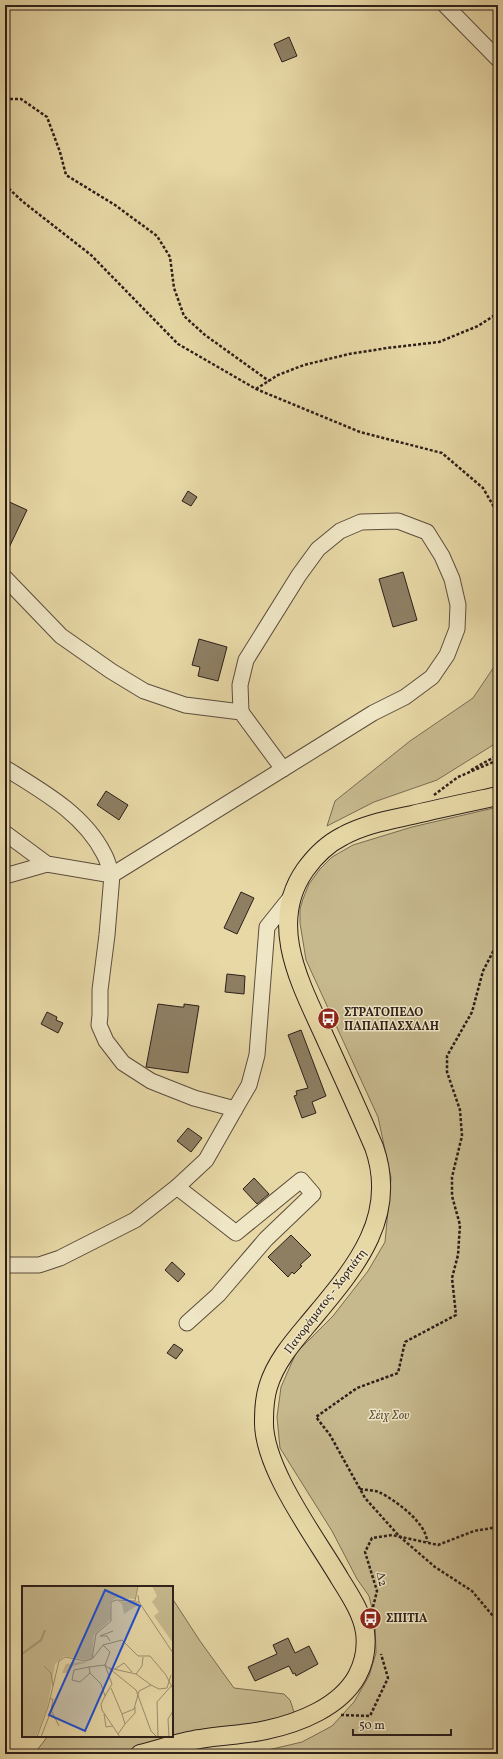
<svg xmlns="http://www.w3.org/2000/svg" width="503" height="1759" font-family="Vollkorn,serif">
	<style>
		.green { fill: #c7b98e; stroke: #7a6c54 }
		.building { fill: #8e7f63; stroke: #2d1f1a }
		.lines { fill: none; stroke-linecap: round; stroke-linejoin: round }
		.minor-casing { stroke: #5c4d3d; stroke-width: 17 }
		.major-casing { stroke: #2d1f1a; stroke-width: 20 }
		.path { stroke: #2d1f1a; stroke-width: 2.5; stroke-dasharray: 3 2; stroke-linecap: butt }
		.minor { stroke: #efe6c5; stroke-width: 15 }
		.major { stroke: #e7d8a6; stroke-width: 18 }
		.labels { text-anchor: middle; stroke-width: 3; stroke-linejoin: round; paint-order: stroke }
		.poi-label { font-size: 12px; font-weight: bold; fill: #2d1f1a; stroke: #efe6c5; text-anchor: start }
		.street-label { font-size: 12px; fill: #2d1f1a; stroke: #efe6c5 }
		.park-label { font-size: 12px; font-style: italic; fill: #5b4d3d; stroke: #efe6c5 }
		.inset-river { fill: none; stroke: #a89976; stroke-width: 2 }
		.inset-road { fill: none; stroke: #9d8e6e; stroke-width: 1 }
		.view { fill: #1d4ed8; fill-opacity: 0.15; stroke: #1d4ed8; stroke-width: 2 }
		.inset-edge { fill: none; stroke: #2d1f1a; stroke-width: 2 }
	</style>
	<rect width="100%" height="100%" fill="#e7d8a6"/>
	<filter id="stains"><feTurbulence type="fractalNoise" baseFrequency=".005" numOctaves="4"/><feColorMatrix values="0 0 0 0 .2 0 0 0 0 .09 0 0 0 0 .02 0 0 0 .5 -.17"/></filter>
	<radialGradient id="worn" r=".72"><stop offset=".6" stop-color="#630" stop-opacity="0"/><stop offset="1" stop-color="#630" stop-opacity=".3"/></radialGradient>
	<g class="green">
		<path d="M 498,661 L 498,742 L 437,780 L 374,802 L 327,826 L 335,801 L 410,741 L 473,698 Z"/>
		<path d="M 498,807 L 498,1754 L 251,1754 L 302,1742 L 332,1726 L 354,1702 L 369,1676 L 376,1653 L 375,1621 L 369,1596 L 357,1579 L 332,1531 L 280,1448 L 277,1417 L 281,1387 L 296,1353 L 333,1316 L 368,1271 L 385,1242 L 391,1178 L 378,1117 L 306,960 L 300,923 L 300,909 L 303,899 L 309,884 L 320,869 L 332,857 L 353,845 L 412,827 Z"/>
		<path d="M 172,1598 L 200,1641 L 234,1688 L 284,1694 L 290,1700 L 294,1712 L 277,1724 L 115,1752 L 92,1754 L 34,1754 L 48,1736 L 172,1736 Z"/>
	</g>
	<g class="building">
		<path d="M 289,37 L 297,56 L 282,62 L 274,44 Z"/>
		<path d="M 188,491 L 197,497 L 191,506 L 182,501 Z"/>
		<path d="M 5,500 L 27,510 L 5,556 Z"/>
		<path d="M 403,572 L 417,620 L 393,627 L 379,579 Z"/>
		<path d="M 199,639 L 227,647 L 218,681 L 198,676 L 200,667 L 192,665 Z"/>
		<path d="M 106,791 L 128,805 L 119,820 L 97,805 Z"/>
		<path d="M 241,892 L 254,898 L 237,934 L 224,928 Z"/>
		<path d="M 227,974 L 245,976 L 244,994 L 225,992 Z"/>
		<path d="M 158,1004 L 181,1007 L 184,1007 L 184,1004 L 199,1006 L 188,1073 L 146,1067 Z"/>
		<path d="M 47,1012 L 57,1017 L 56,1020 L 63,1023 L 58,1033 L 41,1024 Z"/>
		<path d="M 301,1030 L 326,1096 L 312,1102 L 316,1113 L 302,1118 L 294,1096 L 297,1095 L 296,1091 L 308,1088 L 288,1035 Z"/>
		<path d="M 188,1128 L 202,1138 L 191,1152 L 177,1141 Z"/>
		<path d="M 254,1178 L 269,1194 L 257,1204 L 243,1189 Z"/>
		<path d="M 291,1235 L 311,1255 L 300,1265 L 302,1266 L 294,1274 L 292,1272 L 288,1277 L 268,1257 Z"/>
		<path d="M 172,1262 L 185,1274 L 178,1282 L 165,1270 Z"/>
		<path d="M 174,1344 L 183,1350 L 176,1359 L 167,1353 Z"/>
		<path d="M 288,1638 L 295,1653 L 309,1646 L 318,1664 L 296,1676 L 295,1673 L 293,1674 L 289,1666 L 255,1681 L 248,1667 L 277,1654 L 273,1645 Z"/>
	</g>
	<g class="lines">
		<defs>
			<g id="minor">
				<path d="M 445,5 L 498,59"/>
				<path d="M 5,578 L 61,636 L 111,671 L 144,691 L 185,705 L 241,712 L 283,769 L 112,875 L 107,935 L 100,990 L 100,1015 L 99,1025 L 106,1041 L 123,1063 L 151,1081 L 194,1098 L 235,1109 L 249,1085 L 257,1055 L 267,927 L 291,897"/>
				<path d="M 241,712 L 240,685 L 246,660 L 299,575 L 318,549 L 340,531 L 361,522 L 398,521 L 427,532 L 442,556 L 452,579 L 458,605 L 457,629 L 447,655 L 432,677 L 405,697 L 373,713 L 283,769"/>
				<path d="M 5,768 C 42,791 84,814 104,854 C 108,861 109,868 112,875 L 47,864 L 5,833"/>
				<path d="M 5,876 L 47,864"/>
				<path d="M 177,1187 L 236,1233 L 301,1180 L 313,1194 L 266,1239 L 218,1295 L 187,1323"/>
				<path d="M 5,1265 L 39,1265 L 60,1258 L 135,1220 L 177,1187 L 206,1160 L 235,1109"/>
			</g>
			<path id="major" d="M 140,1754 C 160,1749 180,1742 200,1739 C 222,1735 245,1735 266,1730 C 299,1723 340,1707 357,1676 C 364,1663 367,1647 365,1632 C 362,1613 350,1595 340,1579 C 316,1538 262,1467 264,1420 C 264,1409 265,1397 268,1387 C 275,1363 292,1343 308,1324 C 351,1272 400,1220 374,1147 C 359,1112 343,1077 327,1042 C 303,988 266,926 305,870 C 315,856 329,843 343,836 C 365,824 389,820 412,815 C 441,808 470,802 498,796"/>
		</defs>
		<use href="#minor" class="minor-casing"/>
		<use href="#major" class="major-casing"/>
		<g class="path">
			<path d="M 5,99 L 21,99 L 47,117 L 60,152 L 66,175 L 115,205 L 157,236 L 170,257 L 174,288 L 184,316 L 205,335 L 269,381"/>
			<path d="M 5,185 L 22,201 L 91,255 L 178,344 L 256,389 L 360,432 L 442,453 L 483,488 L 498,514"/>
			<path d="M 256,389 L 278,375 L 304,365 L 349,354 L 387,348 L 439,342 L 478,326 L 498,313"/>
			<path d="M 471,770 L 498,755"/>
			<path d="M 434,795 L 458,777 L 498,760"/>
			<path d="M 498,942 L 483,971 L 472,1012 L 447,1056 L 447,1072 L 460,1110 L 462,1136 L 452,1177 L 452,1196 L 460,1225 L 458,1255 L 452,1278 L 456,1315 L 405,1342 L 398,1373 L 357,1388 L 316,1417 L 330,1435 L 365,1498 L 399,1536 L 435,1567 L 472,1591 L 498,1622"/>
			<path d="M 360,1489 C 366,1490 373,1490 379,1492 C 395,1500 427,1523 427,1542"/>
			<path d="M 373,1607 L 377,1591 L 365,1552 L 372,1538 L 392,1535 L 438,1545 L 474,1531 L 498,1527"/>
			<path d="M 341,1715 L 370,1716 L 388,1678 L 381,1654"/>
		</g>
		<use href="#minor" class="minor"/>
		<use href="#major" class="major"/>
	</g>
	<defs>
		<symbol id="bus-disc" viewBox="-11 -11 22 22"><circle r="9.5" fill="#8f2418" stroke="#efe6c5"/><path d="M-5-6H5V4H4V6H2V4H-2V6H-4V4H-5ZM-3.5-4V0h7V-4ZM-3.5 1.2v1.5H-2V1.2ZM2 1.2v1.5H3.5V1.2Z" fill="#fff"/></symbol>
	</defs>
	<g fill-rule="evenodd">
		<use href="#bus-disc" x="316" y="1006" width="25" height="25"/>
		<use href="#bus-disc" x="358" y="1606" width="25" height="25"/>
	</g>
	<g class="labels">
		<g class="poi-label">
			<text x="344" y="1016">ΣΤΡΑΤΟΠΕΔΟ<tspan x="344" dy="14">ΠΑΠΑΠΑΣΧΑΛΗ</tspan></text>
			<text x="386" y="1622">ΣΠΙΤΙΑ</text>
		</g>
		<g class="street-label">
			<text transform="translate(325 1301) rotate(-53)" y="4">Πανοράματος - Χορτιάτη</text>
			<text transform="translate(382 1579) rotate(76)" y="4">Δ2</text>
		</g>
		<g class="park-label">
			<text x="389" y="1419">Σέιχ Σου</text>
		</g>
	</g>
	<g transform="translate(22 1586)">
		<rect width="151" height="151" fill="#e7d8a6"/>
		<path d="M 0,0 L 116,0 L 113,13 L 94,12 L 88,16 L 89,33 L 72,49 L 70,72 L 65,74 L 42,70 L 33,78 L 25,122 L 14,151 L 0,150 ZM 130,0 L 151,0 L 151,57 L 132,30 L 137,26 L 130,16 L 135,10 ZM 96,15 L 117,17 L 116,19 L 102,28 L 100,18 ZM 57,76 L 66,76 L 51,80 L 45,87 L 40,87 L 44,78 Z" fill="#c7b98e"/>
		<path class="inset-river" d="M 0,68 L 19,54 L 23,44"/>
		<path class="inset-road" d="M 109,16 L 117,16 L 116,9M 117,16 L 151,67M 88,55 L 85,50 L 78,50 L 91,45M 81,59 L 100,54 L 116,70 L 128,70 L 144,89 L 151,103M 71,72 L 81,59 L 88,66 L 83,79 L 67,81 L 68,87 L 79,98 L 83,110 L 79,118 L 80,124 L 98,151M 22,80 L 29,87 L 31,100M 67,81 L 52,84 L 50,94 L 58,96 L 68,87M 87,82 L 114,88 L 120,80 L 121,71M 93,83 L 102,77 L 110,86M 114,88 L 129,99M 89,102 L 100,128M 83,110 L 90,98 L 83,79 L 114,104 L 129,145 L 135,151M 28,113 L 31,113 L 29,124 L 37,140M 82,128 L 84,141 L 91,140M 103,138 L 113,127 L 113,121M 96,148 L 103,138 L 100,128 L 112,123 L 117,105 L 129,99 L 137,103 L 145,102 L 149,89M 15,151 L 26,121 L 37,75 L 43,71 L 63,75 L 70,73 L 74,48 L 89,35 L 89,16 L 94,14 L 113,15 L 116,0M 19,151 L 29,125M 136,151 L 135,116 L 151,98M 147,151 L 146,133 L 151,125"/>
		<path class="view" d="M 83,4 L 118,20 L 63,145 L 27,129 Z"/>
		<rect width="151" height="151" class="inset-edge"/>
	</g>
	<rect width="503" height="1759" fill="none" stroke="#e7d8a6" stroke-width="20"/>
	<rect x="6" y="6" width="491" height="1747" fill="none" stroke="#2d1f1a" stroke-width="2"/>
	<rect x="10" y="10" width="483" height="1739" fill="none" stroke="#2d1f1a"/>
	<path d="M353 1729v6h98v-6" fill="none" stroke="#2d1f1a" stroke-width="2"/>
	<text x="359" y="1729" font-size="12" fill="#2d1f1a" stroke="#efe6c5" stroke-width="3" paint-order="stroke">50 m</text>
	<rect width="100%" height="100%" filter="url(#stains)"/>
	<rect width="100%" height="100%" fill="url(#worn)"/>
</svg>
